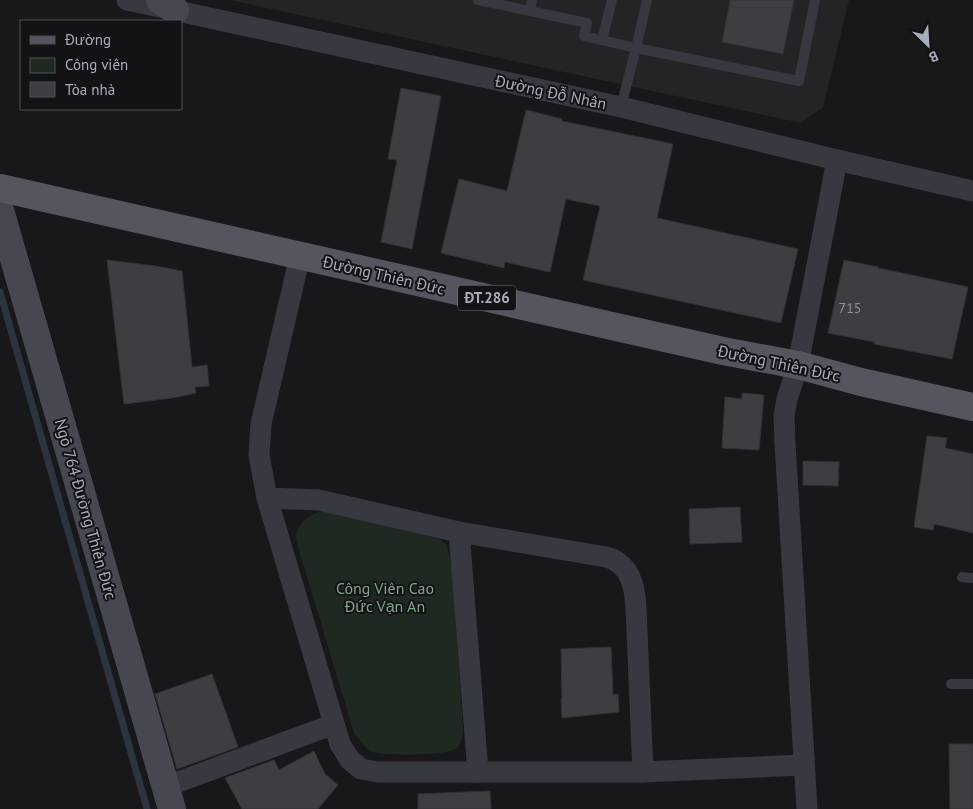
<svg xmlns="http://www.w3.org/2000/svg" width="973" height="809" font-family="'PT Sans',sans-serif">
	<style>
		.built { fill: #242427 }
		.green { fill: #1f2922 }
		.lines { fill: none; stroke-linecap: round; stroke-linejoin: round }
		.stream { stroke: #2c3440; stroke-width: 7 }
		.building { fill: #3d3d42; stroke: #323237 }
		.lane { stroke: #383940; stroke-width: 10 }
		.street { stroke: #383940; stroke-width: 21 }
		.secondary { stroke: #464750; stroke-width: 28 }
		.primary { stroke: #54555f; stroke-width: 28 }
		.labels { text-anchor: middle; stroke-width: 4; stroke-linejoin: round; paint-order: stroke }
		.number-label { font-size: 14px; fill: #8e909d }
		.shield { fill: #131315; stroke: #7c7e89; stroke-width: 1 }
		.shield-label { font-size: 15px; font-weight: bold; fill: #a9acbb }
		.street-label { font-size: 16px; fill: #a9acbb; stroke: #131315 }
		.park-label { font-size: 16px; fill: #7fa887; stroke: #131315 }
	</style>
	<rect width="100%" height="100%" fill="#18181a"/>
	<path class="built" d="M 230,0 L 849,0 L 823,107 L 801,123 Z"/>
	<path class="green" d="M 322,511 L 436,536 L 446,544 L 452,564 L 463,730 C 462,736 462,744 457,748 C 449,756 384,756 373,752 C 365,748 359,739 354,733 L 296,540 C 296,539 296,532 297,532 C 300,521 312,514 322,511 Z"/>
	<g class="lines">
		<path class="stream" d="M 0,292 L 147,809"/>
	</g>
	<g class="building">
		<path d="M 730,0 L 794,0 L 783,54 L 722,42 Z"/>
		<path d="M 401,88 L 441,96 L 412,249 L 381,242 L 397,160 L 388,159 Z"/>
		<path d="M 526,110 L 562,119 L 562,121 L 673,144 L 657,218 L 798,249 L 781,323 L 583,280 L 600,206 L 566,199 L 550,272 L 505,262 L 504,268 L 441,253 L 459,179 L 507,191 Z"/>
		<path d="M 107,260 L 156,266 L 182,271 L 192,367 L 207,365 L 209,386 L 195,387 L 196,393 L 172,398 L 124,404 Z"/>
		<path d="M 844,260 L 878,267 L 878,268 L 968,287 L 952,359 L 874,344 L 875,342 L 828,333 Z"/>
		<path d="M 742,393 L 764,395 L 759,450 L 722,448 L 725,397 L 742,399 Z"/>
		<path d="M 927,436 L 947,438 L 945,448 L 973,454 L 973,533 L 934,524 L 933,530 L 914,527 Z"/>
		<path d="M 803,461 L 839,462 L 838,486 L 803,485 Z"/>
		<path d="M 740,507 L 742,542 L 690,544 L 689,509 Z"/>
		<path d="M 611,647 L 613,695 L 618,694 L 619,712 L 562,718 L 561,699 L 562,699 L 561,649 Z"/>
		<path d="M 212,674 L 238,747 L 177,769 L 155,694 Z"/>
		<path d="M 949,744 L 973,744 L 973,809 L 950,809 Z"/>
		<path d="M 314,751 L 325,774 L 338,785 L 318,809 L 242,809 L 225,778 L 274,760 L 279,770 Z"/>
		<path d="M 490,791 L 491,809 L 418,809 L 418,794 Z"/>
	</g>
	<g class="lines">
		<g class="lane">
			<path d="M 478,0 L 587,23 L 584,36 L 636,48 L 647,0"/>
			<path d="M 530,11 L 532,0"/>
			<path d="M 602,40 L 612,0"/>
			<path d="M 621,107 L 636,48 L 799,81 L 815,0"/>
			<path d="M 962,577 L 973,578"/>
			<path d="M 951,684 L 973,684"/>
		</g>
		<g class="street">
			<path d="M 127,0 L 621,107 L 837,160 L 973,191"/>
			<path d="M 300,256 L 261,424 L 259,455 L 267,498 L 340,744 L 350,760 L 361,769 L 378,772 L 643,772 L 804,765"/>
			<path d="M 267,498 L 319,500 L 459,532 L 606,557 C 610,558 614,559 617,562 C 633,572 635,592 636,608 L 643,772"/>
			<path d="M 459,532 L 478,772"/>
			<path d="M 165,787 L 334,724"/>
			<path d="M 807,809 L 785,443 L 784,416 L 787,399 L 798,365 L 837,160"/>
		</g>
		<g class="secondary">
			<path d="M 160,0 L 175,10"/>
			<path d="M 0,210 L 172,809"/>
		</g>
		<path class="primary" d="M 0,188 L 723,351 L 798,365 L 861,382 L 973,407"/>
	</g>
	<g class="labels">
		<g class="number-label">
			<text x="850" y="313">715</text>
		</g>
		<rect class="shield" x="458" y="285.5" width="58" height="25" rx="4"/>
		<g class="shield-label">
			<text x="487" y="303">ĐT.286</text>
		</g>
		<g class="street-label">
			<text transform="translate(551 92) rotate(12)" y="6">Đường Đỗ Nhân</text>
			<text transform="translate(384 275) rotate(13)" y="6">Đường Thiên Đức</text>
			<text transform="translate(779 363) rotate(12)" y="6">Đường Thiên Đức</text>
			<text transform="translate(86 509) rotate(74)" y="6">Ngõ 764 Đường Thiên Đức</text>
		</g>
		<g class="park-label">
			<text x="385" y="594">Công Viên Cao<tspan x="385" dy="18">Đức Vạn An</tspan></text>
		</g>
	</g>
	<rect x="20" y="20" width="162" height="90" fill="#131315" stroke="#4f5057"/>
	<rect x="30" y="36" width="25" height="8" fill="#54555f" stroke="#4f5057"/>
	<text x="65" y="45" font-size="15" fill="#a9acbb">Đường</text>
	<rect x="30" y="58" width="25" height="15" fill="#1f2922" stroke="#4f5057"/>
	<text x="65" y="70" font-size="15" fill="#a9acbb">Công viên</text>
	<rect x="30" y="82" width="25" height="15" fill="#3d3d42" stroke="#4f5057"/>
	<text x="65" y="95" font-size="15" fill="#a9acbb">Tòa nhà</text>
	<g transform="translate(928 45) rotate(155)" stroke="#131315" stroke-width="4" paint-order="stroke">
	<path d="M0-4L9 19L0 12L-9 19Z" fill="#a9acbb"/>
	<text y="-8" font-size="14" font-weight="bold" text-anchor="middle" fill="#a9acbb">B</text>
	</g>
</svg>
